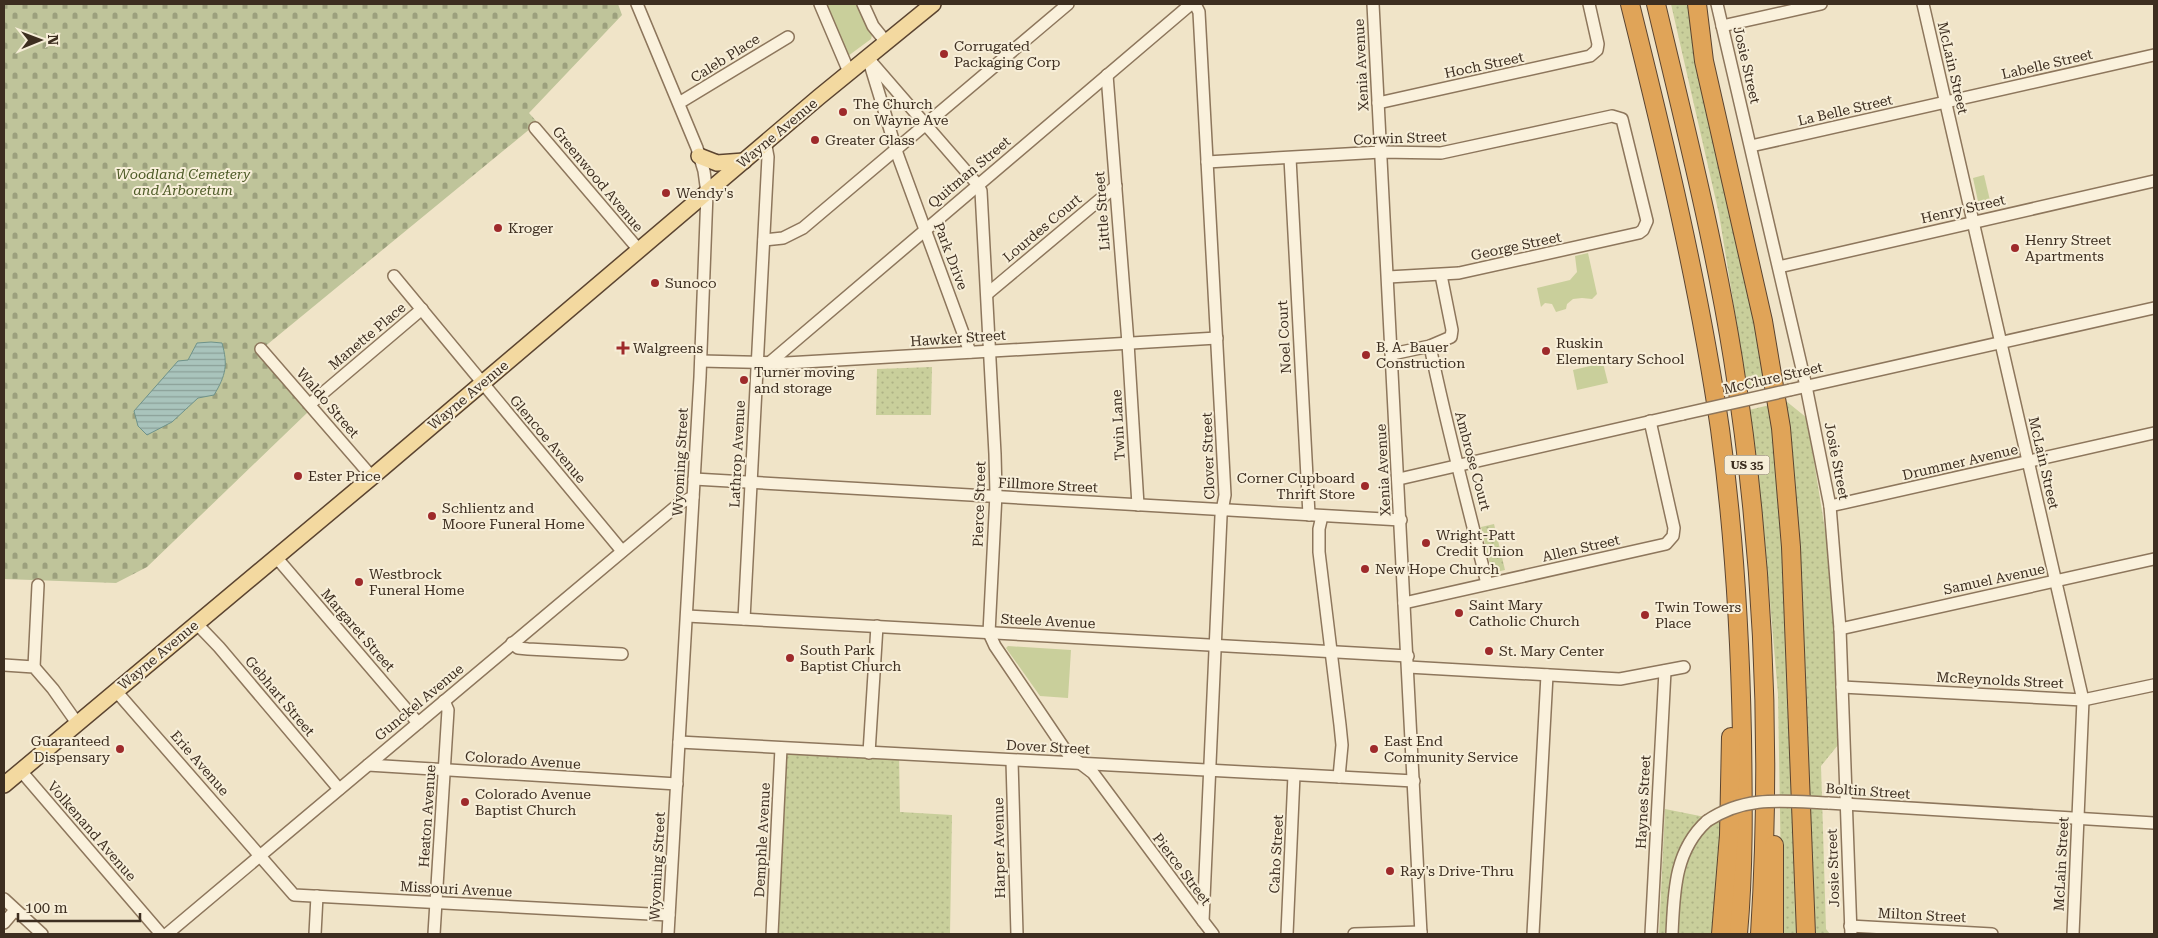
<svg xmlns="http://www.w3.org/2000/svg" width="2158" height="938" font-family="'Roboto Serif',serif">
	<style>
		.grass { fill: url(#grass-dots) }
		.cemetery { fill: url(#cemetery-stones) }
		.park { fill: #c9cf9b }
		.water { fill: url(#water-rules); stroke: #6f938a }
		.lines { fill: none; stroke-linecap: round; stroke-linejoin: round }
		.minor-casing { stroke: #8d765c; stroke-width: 14 }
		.major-casing { stroke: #5b4430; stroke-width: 18 }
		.highway-casing { stroke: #5b4430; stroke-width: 20 }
		.minor { stroke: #faf1dc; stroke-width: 11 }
		.major { stroke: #f3d9a0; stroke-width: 15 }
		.highway { stroke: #e0a458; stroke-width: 18 }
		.minor-bridge-casing { stroke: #8d765c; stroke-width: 14; stroke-linecap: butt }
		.minor-bridge { stroke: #faf1dc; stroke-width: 11 }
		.poi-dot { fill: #9e2a2b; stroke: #f7eed8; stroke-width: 2 }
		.labels { text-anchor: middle; stroke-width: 4; stroke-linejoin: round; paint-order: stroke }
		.shield { fill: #f7eed8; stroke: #756857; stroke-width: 1 }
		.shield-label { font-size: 12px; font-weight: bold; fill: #3d2e20 }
		.poi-label { font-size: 14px; fill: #3d2e20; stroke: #f7eed8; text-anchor: start }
		.street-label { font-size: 14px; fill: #3d2e20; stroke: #f7eed8 }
		.park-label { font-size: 14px; font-style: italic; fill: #4d5a26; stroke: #f7eed8 }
	</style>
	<defs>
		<pattern id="grass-dots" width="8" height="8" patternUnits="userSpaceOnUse" patternTransform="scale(1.25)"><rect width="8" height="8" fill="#c9cf9b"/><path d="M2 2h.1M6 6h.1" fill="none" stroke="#aeb285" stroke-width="1.8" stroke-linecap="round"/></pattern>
		<pattern id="cemetery-stones" width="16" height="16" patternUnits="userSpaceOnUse" patternTransform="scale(1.25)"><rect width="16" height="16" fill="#bfc49a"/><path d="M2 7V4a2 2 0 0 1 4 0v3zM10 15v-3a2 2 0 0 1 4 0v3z" fill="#9ca07d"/></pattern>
		<pattern id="water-rules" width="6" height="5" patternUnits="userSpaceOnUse" patternTransform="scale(1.25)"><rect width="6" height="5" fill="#a9c4bc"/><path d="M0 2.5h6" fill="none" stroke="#8ba098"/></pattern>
	</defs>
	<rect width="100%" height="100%" fill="#f0e4c8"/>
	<g class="grass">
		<path d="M 1671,4 L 1691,4 L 1739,232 L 1764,382 L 1747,387 L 1719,214 Z"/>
		<path d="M 932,367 L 931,415 L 876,415 L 877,369 Z"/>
		<path d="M 1786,401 L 1807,418 L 1833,579 L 1838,745 L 1821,766 L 1826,929 L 1830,934 L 1782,934 L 1778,694 L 1765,544 L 1749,410 Z"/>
		<path d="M 1494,524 L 1505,570 L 1492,573 L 1481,527 Z"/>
		<path d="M 781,748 L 899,754 L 900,812 L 952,815 L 950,934 L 772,934 Z"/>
		<path d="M 1665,809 L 1720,820 L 1718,934 L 1659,934 Z"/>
	</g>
	<path class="cemetery" d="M 4,4 L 618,4 L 622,15 L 529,113 L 537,122 L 531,128 L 263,348 L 258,353 L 308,412 L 147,567 L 116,583 L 4,579 Z"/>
	<g class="park">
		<path d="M 820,4 L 863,4 L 872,35 L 871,39 L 848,56 L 845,49 L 840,48 Z"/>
		<path d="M 1984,175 L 1992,209 L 1980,211 L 1973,178 Z"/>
		<path d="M 1588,253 L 1597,294 L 1592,299 L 1582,298 L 1573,299 L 1567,304 L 1566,309 L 1556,312 L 1552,304 L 1545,303 L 1541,307 L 1537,288 L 1570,280 L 1577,272 L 1575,256 Z"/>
		<path d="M 1603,363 L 1608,383 L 1577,390 L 1573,370 Z"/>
		<path d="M 1008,646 L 1071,650 L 1068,698 L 1040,696 L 1006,648 Z"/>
	</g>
	<path class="water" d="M 211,342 L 222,343 C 228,365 226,375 214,395 L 198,398 L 172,422 L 147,435 L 138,426 L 134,411 L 178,361 L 188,360 L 197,343 Z"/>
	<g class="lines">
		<defs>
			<g id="minor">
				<path d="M 637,4 L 697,148 L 704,171 L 707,193 L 700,377 L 668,934"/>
				<path d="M 820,4 L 849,72"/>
				<path d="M 863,4 L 873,26 L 886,42"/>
				<path d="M 1195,4 L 1199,12 L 1225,495 L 1221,516 L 1203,921 L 1213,934"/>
				<path d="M 1373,4 L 1421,934"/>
				<path d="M 1717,4 L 1806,386 L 1830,506 L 1840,629 L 1851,934"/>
				<path d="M 1923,4 L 2083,700 L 2073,934"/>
				<path d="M 1722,26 L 1821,4"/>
				<path d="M 867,57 L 978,185 L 981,191 L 995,454 L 996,494 L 989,633 L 995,646 L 1068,754 L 1093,773 L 1203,921"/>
				<path d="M 869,61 L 898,156 L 970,352"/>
				<path d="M 1107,75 L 1128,343 L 1138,505"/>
				<path d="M 679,103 L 788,37"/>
				<path d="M 1378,103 L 1590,56 L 1597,50 L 1598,44 L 1589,4"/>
				<path d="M 535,128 L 639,250"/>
				<path d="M 1751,146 L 2154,55"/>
				<path d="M 1290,158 L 1309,515"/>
				<path d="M 1207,162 L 1381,152 L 1441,153 L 1612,116 L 1622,119 L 1647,221 L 1643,230 L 1639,233 L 1459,273 L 1388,277"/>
				<path d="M 764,240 L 783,238 L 803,228 L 1068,4"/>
				<path d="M 1779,267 L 2154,181"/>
				<path d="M 394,276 L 622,551"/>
				<path d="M 987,294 L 1116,186"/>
				<path d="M 1430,346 C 1446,426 1468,504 1487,584"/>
				<path d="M 261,349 L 372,477"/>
				<path d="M 1392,354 L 1430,346 L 1451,337 L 1452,330 L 1441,275"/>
				<path d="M 701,361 L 786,363 L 1217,338"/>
				<path d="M 768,364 L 1191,4"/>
				<path d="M 1790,390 L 2154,308"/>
				<path d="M 310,404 L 422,309"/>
				<path d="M 694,479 L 1401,520"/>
				<path d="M 1399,479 L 1683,414"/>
				<path d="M 1830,506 L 2154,433"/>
				<path d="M 1322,516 L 1319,529 L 1319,552 L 1340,725 L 1342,745 L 1339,777"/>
				<path d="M 276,557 L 418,723"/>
				<path d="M 1404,603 L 1666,544 L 1673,536 L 1674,528 L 1650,421"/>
				<path d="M 687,616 L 1408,656"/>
				<path d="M 744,619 L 768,157 L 766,146 L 762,145"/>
				<path d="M 196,623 L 219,647 L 339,789"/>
				<path d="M 1840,629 L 2154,559"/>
				<path d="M 512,643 L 518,648 L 528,649 L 622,654"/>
				<path d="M 4,665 L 34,667 L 53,689 L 77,723"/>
				<path d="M 34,667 L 38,585"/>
				<path d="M 1408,667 L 1620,679 L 1684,667"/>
				<path d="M 1842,687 L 2083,700 L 2154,685"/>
				<path d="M 116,691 L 294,895 L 669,915"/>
				<path d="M 679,742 L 1414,781"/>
				<path d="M 869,753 L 877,626"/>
				<path d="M 1012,761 L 1017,934"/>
				<path d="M 368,765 L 677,784"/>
				<path d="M 21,771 L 161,934"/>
				<path d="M 1828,803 L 2154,823"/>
				<path d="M 4,899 L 42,934"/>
				<path d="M 4,923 L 15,910"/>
				<path d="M 1850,926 L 1992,934"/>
				<path d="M 167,934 L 680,503 L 693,497"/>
				<path d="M 315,934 L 317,896"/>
				<path d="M 434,934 L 448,710 L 444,701"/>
				<path d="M 772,934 L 781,748"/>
				<path d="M 1287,934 L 1294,775"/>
				<path d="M 1354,934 L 1421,932"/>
				<path d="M 1533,934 L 1547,675"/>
				<path d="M 1651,934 L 1665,671"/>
				<path d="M 1672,934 C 1674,893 1674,851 1707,821"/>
			</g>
			<g id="major">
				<path d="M 699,156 L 717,163 L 744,161"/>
				<path d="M 4,785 L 372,477 L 819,97 L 933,4"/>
			</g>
			<g id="highway">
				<path d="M 1630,4 C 1665,144 1699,286 1720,429 C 1734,531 1740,633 1742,736 C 1743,802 1744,868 1738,934"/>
				<path d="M 1656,4 C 1684,122 1714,240 1733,359 C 1763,548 1772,743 1760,934"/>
				<path d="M 1697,4 L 1704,61 L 1763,321 L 1781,428 L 1791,547 L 1806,934"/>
				<path d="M 1721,934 L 1729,835 L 1731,737"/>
				<path d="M 1774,934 L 1774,845"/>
			</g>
		</defs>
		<use href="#minor" class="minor-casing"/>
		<use href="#major" class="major-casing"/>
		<use href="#highway" class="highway-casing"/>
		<use href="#minor" class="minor"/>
		<use href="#major" class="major"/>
		<use href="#highway" class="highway"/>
		<defs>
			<g id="minor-bridge">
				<path d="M 1683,414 L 1790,390"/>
				<path d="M 1707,821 C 1745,795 1784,801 1828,803"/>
			</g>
		</defs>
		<use href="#minor-bridge" class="minor-bridge-casing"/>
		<use href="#minor-bridge" class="minor-bridge"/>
	</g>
	<g class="poi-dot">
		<circle cx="944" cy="54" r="5"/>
		<circle cx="843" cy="112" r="5"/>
		<circle cx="815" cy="140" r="5"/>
		<circle cx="666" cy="193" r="5"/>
		<circle cx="498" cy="228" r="5"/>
		<circle cx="2015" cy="248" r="5"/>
		<circle cx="655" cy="283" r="5"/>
		<path d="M620.5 340.5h5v5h5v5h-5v5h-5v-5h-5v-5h5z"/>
		<circle cx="1546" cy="351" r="5"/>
		<circle cx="1366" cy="355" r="5"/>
		<circle cx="744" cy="380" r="5"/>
		<circle cx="298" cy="476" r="5"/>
		<circle cx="1365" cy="486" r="5"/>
		<circle cx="432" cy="516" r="5"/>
		<circle cx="1426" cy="543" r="5"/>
		<circle cx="1365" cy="569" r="5"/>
		<circle cx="359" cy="582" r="5"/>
		<circle cx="1459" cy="613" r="5"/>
		<circle cx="1645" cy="615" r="5"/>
		<circle cx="1489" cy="651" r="5"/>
		<circle cx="790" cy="658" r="5"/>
		<circle cx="120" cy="749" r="5"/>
		<circle cx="1374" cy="749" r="5"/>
		<circle cx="465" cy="802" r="5"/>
		<circle cx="1390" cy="871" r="5"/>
	</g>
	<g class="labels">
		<rect class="shield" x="1724.5" y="455.5" width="45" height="19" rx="4"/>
		<g class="shield-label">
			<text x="1747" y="469">US 35</text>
		</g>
		<g class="poi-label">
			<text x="954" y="51">Corrugated<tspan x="954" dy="16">Packaging Corp</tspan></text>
			<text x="853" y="109">The Church<tspan x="853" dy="16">on Wayne Ave</tspan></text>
			<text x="825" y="145">Greater Glass</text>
			<text x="676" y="198">Wendy's</text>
			<text x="508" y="233">Kroger</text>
			<text x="2025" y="245">Henry Street<tspan x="2025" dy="16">Apartments</tspan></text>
			<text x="665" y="288">Sunoco</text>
			<text x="1556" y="348">Ruskin<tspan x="1556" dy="16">Elementary School</tspan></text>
			<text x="1376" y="352">B. A. Bauer<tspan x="1376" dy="16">Construction</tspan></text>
			<text x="633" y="353">Walgreens</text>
			<text x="754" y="377">Turner moving<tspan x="754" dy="16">and storage</tspan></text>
			<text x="308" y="481">Ester Price</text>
			<text x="1355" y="483" text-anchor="end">Corner Cupboard<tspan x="1355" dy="16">Thrift Store</tspan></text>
			<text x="442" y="513">Schlientz and<tspan x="442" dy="16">Moore Funeral Home</tspan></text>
			<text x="1436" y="540">Wright-Patt<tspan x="1436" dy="16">Credit Union</tspan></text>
			<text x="1375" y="574">New Hope Church</text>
			<text x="369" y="579">Westbrock<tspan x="369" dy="16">Funeral Home</tspan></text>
			<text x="1469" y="610">Saint Mary<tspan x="1469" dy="16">Catholic Church</tspan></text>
			<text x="1655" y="612">Twin Towers<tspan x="1655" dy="16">Place</tspan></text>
			<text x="800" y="655">South Park<tspan x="800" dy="16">Baptist Church</tspan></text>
			<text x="1499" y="656">St. Mary Center</text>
			<text x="110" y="746" text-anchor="end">Guaranteed<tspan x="110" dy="16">Dispensary</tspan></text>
			<text x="1384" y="746">East End<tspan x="1384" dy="16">Community Service</tspan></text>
			<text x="475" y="799">Colorado Avenue<tspan x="475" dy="16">Baptist Church</tspan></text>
			<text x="1400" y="876">Ray's Drive-Thru</text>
		</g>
		<g class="street-label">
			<text transform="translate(725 58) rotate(-32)" y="5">Caleb Place</text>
			<text transform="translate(2047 64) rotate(-13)" y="5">Labelle Street</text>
			<text transform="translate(1361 65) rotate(-93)" y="5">Xenia Avenue</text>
			<text transform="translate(1484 65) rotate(-12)" y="5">Hoch Street</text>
			<text transform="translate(1747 65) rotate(77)" y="5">Josie Street</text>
			<text transform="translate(1953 68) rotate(77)" y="5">McLain Street</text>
			<text transform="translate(1845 110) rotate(-13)" y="5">La Belle Street</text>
			<text transform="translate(777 133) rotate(-40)" y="5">Wayne Avenue</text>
			<text transform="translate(1400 138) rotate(-2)" y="5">Corwin Street</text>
			<text transform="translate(969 172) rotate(-40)" y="5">Quitman Street</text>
			<text transform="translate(598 179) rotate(50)" y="5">Greenwood Avenue</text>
			<text transform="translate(1963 209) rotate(-13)" y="5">Henry Street</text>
			<text transform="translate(1102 211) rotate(-94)" y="5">Little Street</text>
			<text transform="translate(1042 228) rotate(-40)" y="5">Lourdes Court</text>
			<text transform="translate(1516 246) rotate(-12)" y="5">George Street</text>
			<text transform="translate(951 256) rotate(69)" y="5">Park Drive</text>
			<text transform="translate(367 336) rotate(-40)" y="5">Manette Place</text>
			<text transform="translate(1284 337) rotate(-93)" y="5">Noel Court</text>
			<text transform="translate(958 338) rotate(-4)" y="5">Hawker Street</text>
			<text transform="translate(1773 378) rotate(-13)" y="5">McClure Street</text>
			<text transform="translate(468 395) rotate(-40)" y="5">Wayne Avenue</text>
			<text transform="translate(328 403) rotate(49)" y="5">Waldo Street</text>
			<text transform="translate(1118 425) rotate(-93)" y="5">Twin Lane</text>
			<text transform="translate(548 439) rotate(50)" y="5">Glencoe Avenue</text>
			<text transform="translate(737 454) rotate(-87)" y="5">Lathrop Avenue</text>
			<text transform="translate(1208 456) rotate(-92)" y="5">Clover Street</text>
			<text transform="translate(1473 461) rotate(75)" y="5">Ambrose Court</text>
			<text transform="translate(1837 461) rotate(79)" y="5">Josie Street</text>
			<text transform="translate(680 462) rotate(-87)" y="5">Wyoming Street</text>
			<text transform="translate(1960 462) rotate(-13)" y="5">Drummer Avenue</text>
			<text transform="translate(2044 463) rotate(77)" y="5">McLain Street</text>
			<text transform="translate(1383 470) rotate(-93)" y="5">Xenia Avenue</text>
			<text transform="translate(1048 485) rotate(3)" y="5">Fillmore Street</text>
			<text transform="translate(979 504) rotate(-88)" y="5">Pierce Street</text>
			<text transform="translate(1581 548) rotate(-13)" y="5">Allen Street</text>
			<text transform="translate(1994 579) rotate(-12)" y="5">Samuel Avenue</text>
			<text transform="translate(1048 621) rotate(3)" y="5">Steele Avenue</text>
			<text transform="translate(358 630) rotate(49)" y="5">Margaret Street</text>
			<text transform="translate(158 655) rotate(-40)" y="5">Wayne Avenue</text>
			<text transform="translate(2000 680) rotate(3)" y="5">McReynolds Street</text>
			<text transform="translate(280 696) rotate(50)" y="5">Gebhart Street</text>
			<text transform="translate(419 702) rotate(-40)" y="5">Gunckel Avenue</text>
			<text transform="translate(1048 747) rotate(3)" y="5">Dover Street</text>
			<text transform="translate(523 760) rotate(4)" y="5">Colorado Avenue</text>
			<text transform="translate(200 763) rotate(49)" y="5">Erie Avenue</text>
			<text transform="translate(1868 791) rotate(4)" y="5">Boltin Street</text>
			<text transform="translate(1643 802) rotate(-87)" y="5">Haynes Street</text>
			<text transform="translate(427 816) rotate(-86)" y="5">Heaton Avenue</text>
			<text transform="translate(92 831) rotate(49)" y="5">Volkenand Avenue</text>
			<text transform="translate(762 840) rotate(-87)" y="5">Demphle Avenue</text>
			<text transform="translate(999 848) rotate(-91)" y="5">Harper Avenue</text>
			<text transform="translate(1276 854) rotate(-87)" y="5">Caho Street</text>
			<text transform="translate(2061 864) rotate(-87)" y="5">McLain Street</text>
			<text transform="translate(657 866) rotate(-87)" y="5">Wyoming Street</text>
			<text transform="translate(1833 868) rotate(-92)" y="5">Josie Street</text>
			<text transform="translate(1182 869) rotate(53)" y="5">Pierce Street</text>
			<text transform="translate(456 889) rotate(3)" y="5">Missouri Avenue</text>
			<text transform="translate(1922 915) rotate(3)" y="5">Milton Street</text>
		</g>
		<g class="park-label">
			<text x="183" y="179">Woodland Cemetery<tspan x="183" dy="16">and Arboretum</tspan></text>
		</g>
	</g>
	<rect width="2158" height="938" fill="none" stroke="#3d2e20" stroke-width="10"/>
	<g transform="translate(40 40) rotate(89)" stroke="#f7eed8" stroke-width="4" paint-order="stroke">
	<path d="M0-4L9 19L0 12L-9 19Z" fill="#3d2e20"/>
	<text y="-8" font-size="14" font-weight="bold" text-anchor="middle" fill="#3d2e20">N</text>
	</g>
	<path d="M18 913v8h122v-8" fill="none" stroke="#3d2e20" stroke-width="2.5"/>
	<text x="25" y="913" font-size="15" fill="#3d2e20" stroke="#f7eed8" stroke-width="4" paint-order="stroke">100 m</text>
</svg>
